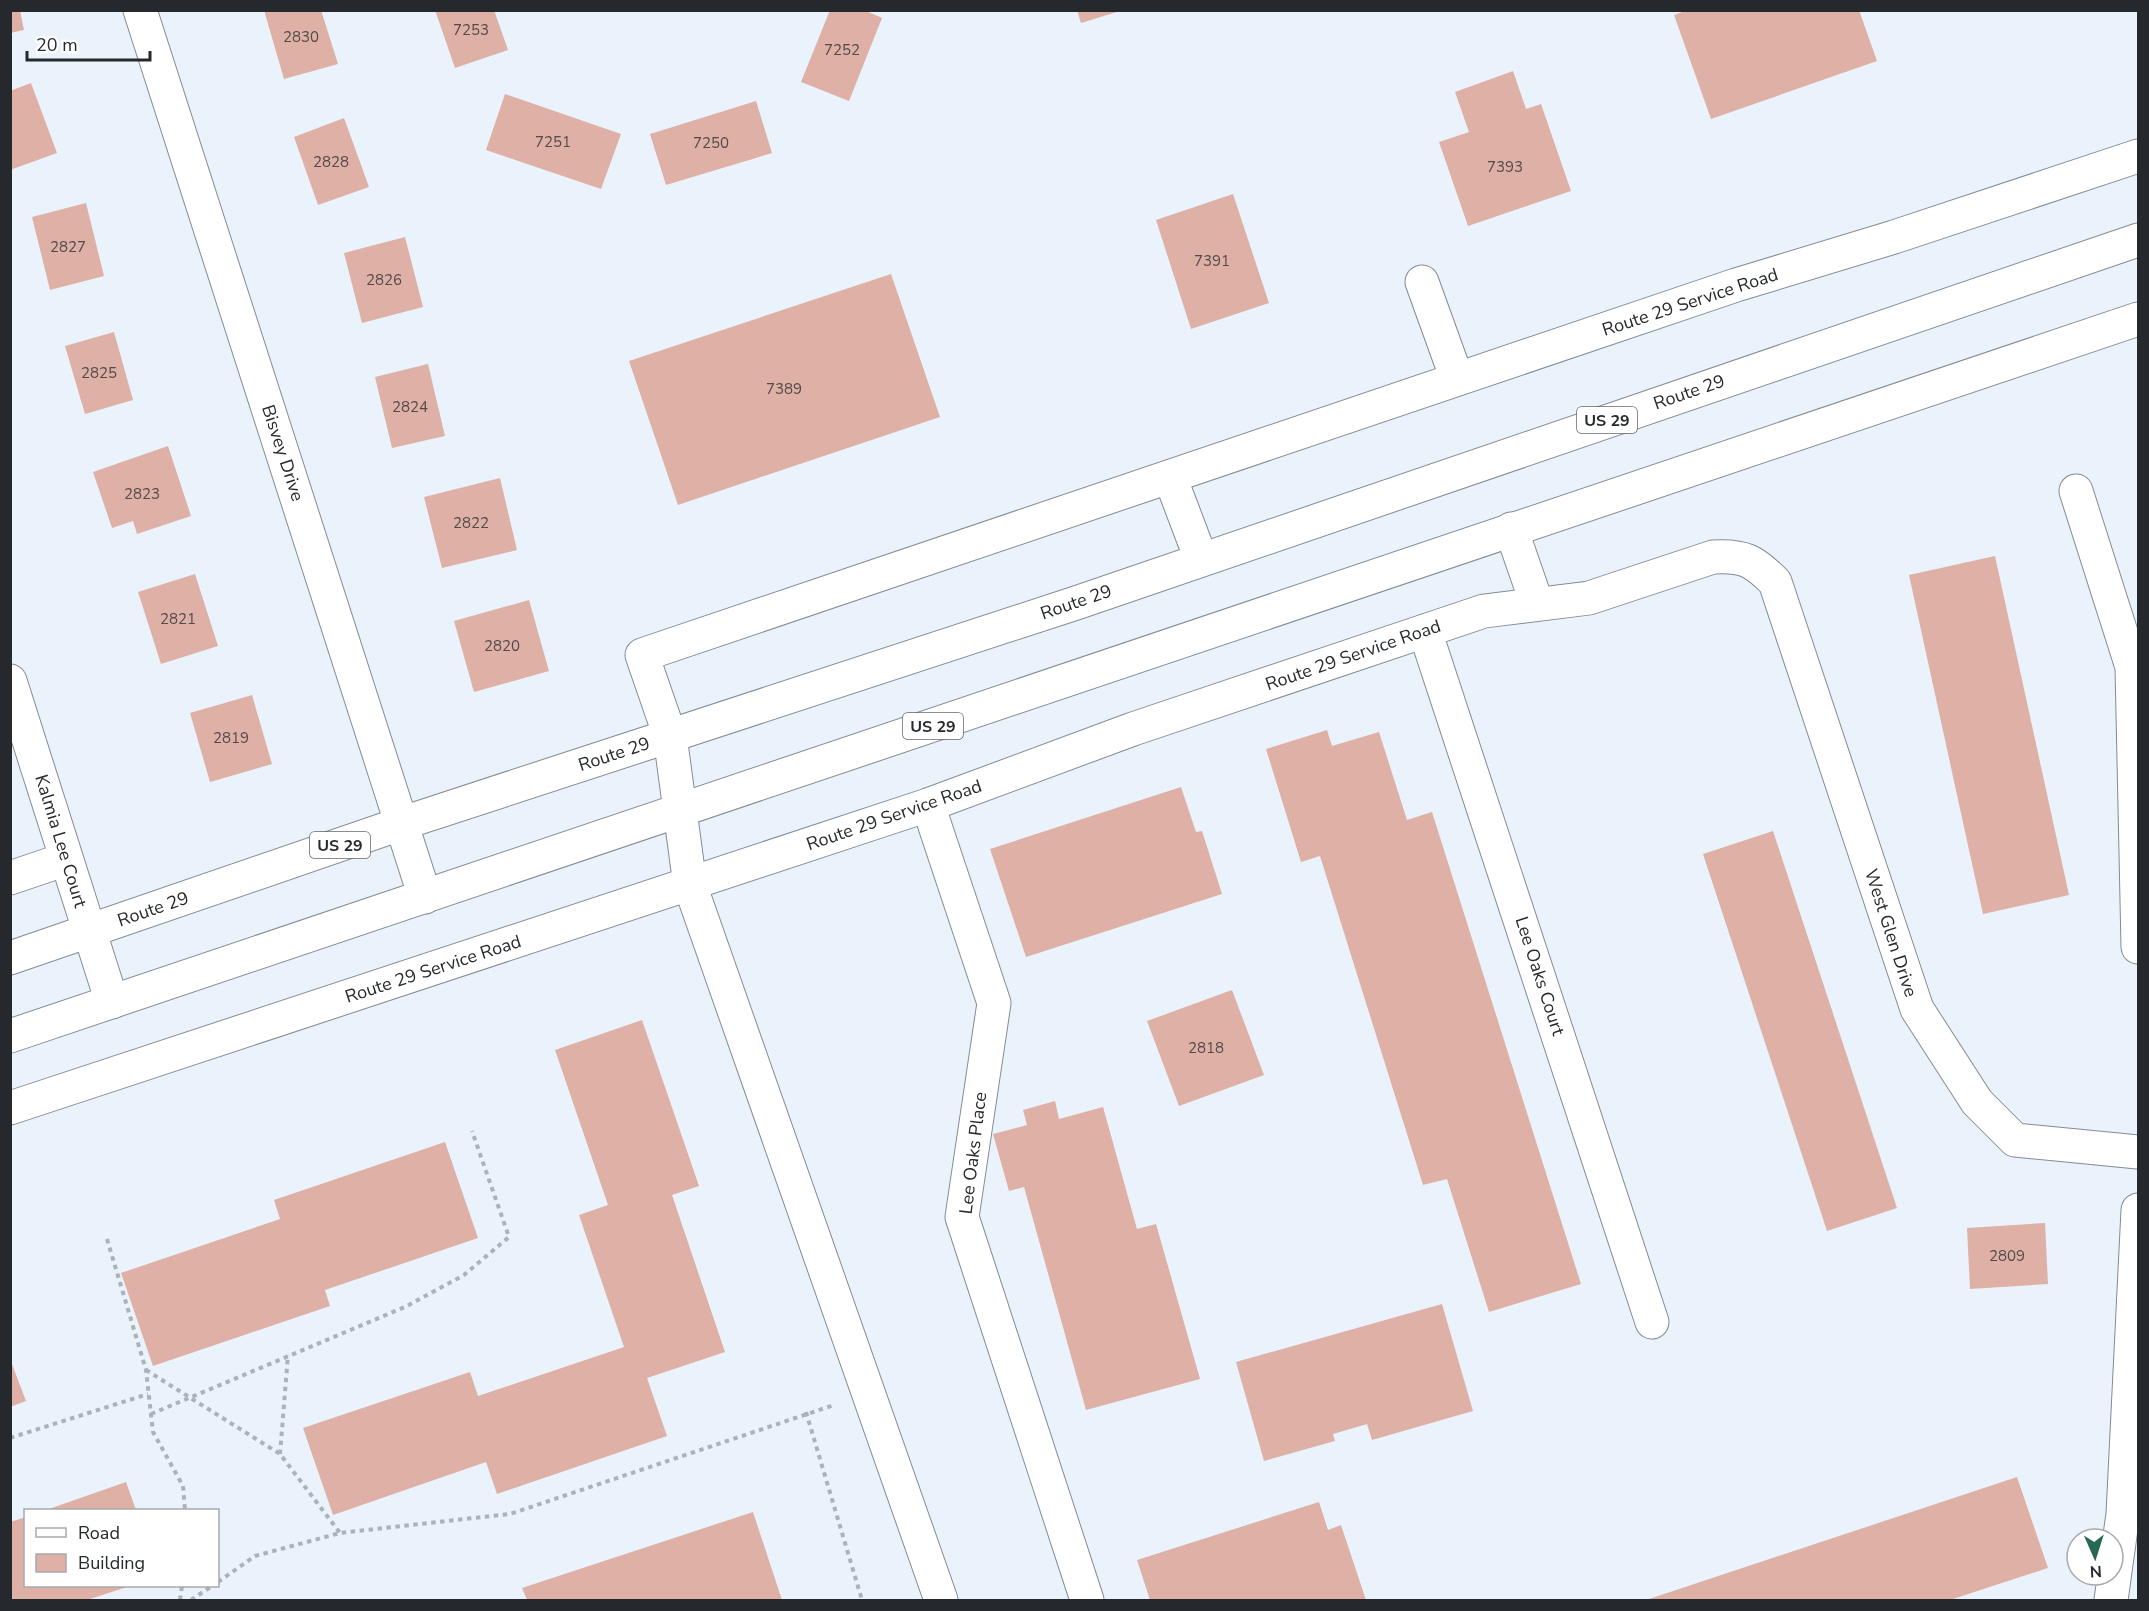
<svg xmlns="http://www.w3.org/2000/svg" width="2149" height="1611" font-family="'Nunito Sans',sans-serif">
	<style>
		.building { fill: #deb0a6 }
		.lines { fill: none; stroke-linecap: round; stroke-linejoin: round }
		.minor-casing { stroke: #838b93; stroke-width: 35 }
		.major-casing { stroke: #838b93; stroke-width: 35 }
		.path { stroke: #abb2b9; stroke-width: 4; stroke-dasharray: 4.5 4.5; stroke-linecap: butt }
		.minor { stroke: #fff; stroke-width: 33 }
		.major { stroke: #fff; stroke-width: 33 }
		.labels { text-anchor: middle; stroke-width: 4.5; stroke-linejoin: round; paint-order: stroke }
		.number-label { font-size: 15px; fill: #534a4a }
		.shield { fill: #fff; stroke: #66686b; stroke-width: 1.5 }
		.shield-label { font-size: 16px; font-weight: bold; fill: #25282c }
		.street-label { font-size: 18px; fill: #25282c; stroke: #fff }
	</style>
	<rect width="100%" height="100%" fill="#eaf3fc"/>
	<g class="building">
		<path d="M 10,10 L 20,10 L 24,30 L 10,33 Z"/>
		<path d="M 264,10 L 321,10 L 338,64 L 284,79 Z"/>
		<path d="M 435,10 L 494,10 L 508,50 L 455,68 Z"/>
		<path d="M 830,10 L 864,10 L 882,18 L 849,101 L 801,82 Z"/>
		<path d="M 1077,10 L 1120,10 L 1120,11 L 1081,23 Z"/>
		<path d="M 1688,10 L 1859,10 L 1877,61 L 1711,119 L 1674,15 Z"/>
		<path d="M 1513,71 L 1526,109 L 1541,104 L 1571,191 L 1468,226 L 1439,142 L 1469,132 L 1455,92 Z"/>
		<path d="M 31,83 L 57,153 L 10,170 L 10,91 Z"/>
		<path d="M 505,94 L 621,134 L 601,189 L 486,150 Z"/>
		<path d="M 756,101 L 772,153 L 666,185 L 650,134 Z"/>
		<path d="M 344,118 L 369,187 L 318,205 L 294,137 Z"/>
		<path d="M 1233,194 L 1269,303 L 1191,329 L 1156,220 Z"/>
		<path d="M 86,203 L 104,276 L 50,290 L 32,217 Z"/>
		<path d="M 405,237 L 423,307 L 362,323 L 344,253 Z"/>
		<path d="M 891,274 L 940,417 L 678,505 L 629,361 Z"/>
		<path d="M 114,332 L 133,400 L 85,414 L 65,346 Z"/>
		<path d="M 428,364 L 445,436 L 392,448 L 375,377 Z"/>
		<path d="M 168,446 L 191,516 L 137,534 L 133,521 L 112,528 L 93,472 Z"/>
		<path d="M 500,478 L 517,550 L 442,568 L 424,497 Z"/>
		<path d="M 1995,556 L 2069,895 L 1983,914 L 1909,575 Z"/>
		<path d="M 195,574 L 218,646 L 161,664 L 138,592 Z"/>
		<path d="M 529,600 L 549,671 L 474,692 L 454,621 Z"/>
		<path d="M 252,695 L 272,764 L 210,782 L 190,713 Z"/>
		<path d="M 1327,730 L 1332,746 L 1379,732 L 1407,820 L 1432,812 L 1581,1284 L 1489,1312 L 1447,1179 L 1423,1185 L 1320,856 L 1301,862 L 1266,749 Z"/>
		<path d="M 1181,787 L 1196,832 L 1202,831 L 1222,894 L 1026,957 L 990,849 Z"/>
		<path d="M 1773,831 L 1897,1208 L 1827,1231 L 1703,854 Z"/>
		<path d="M 1232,990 L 1264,1075 L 1179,1106 L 1147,1021 Z"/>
		<path d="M 642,1020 L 699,1186 L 672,1195 L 725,1352 L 647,1378 L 667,1436 L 497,1494 L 486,1462 L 333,1515 L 303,1428 L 470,1372 L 478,1396 L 624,1347 L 579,1215 L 608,1205 L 555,1050 Z"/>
		<path d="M 1055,1101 L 1059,1119 L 1103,1107 L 1137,1229 L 1156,1224 L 1200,1379 L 1086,1410 L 1024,1187 L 1009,1191 L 993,1134 L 1027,1125 L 1023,1110 Z"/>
		<path d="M 445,1142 L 478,1238 L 325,1290 L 330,1306 L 153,1366 L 121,1273 L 280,1219 L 274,1200 Z"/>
		<path d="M 2045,1223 L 2048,1284 L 1970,1289 L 1967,1228 Z"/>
		<path d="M 1442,1304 L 1473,1411 L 1372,1440 L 1367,1424 L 1333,1434 L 1335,1441 L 1264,1461 L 1236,1362 Z"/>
		<path d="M 10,1359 L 26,1401 L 10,1407 Z"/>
		<path d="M 2017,1477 L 2048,1568 L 1950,1600 L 1646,1600 Z"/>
		<path d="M 126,1482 L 136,1510 L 46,1510 Z"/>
		<path d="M 1319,1502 L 1328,1530 L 1341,1525 L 1366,1600 L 1150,1600 L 1137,1560 Z"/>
		<path d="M 753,1512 L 782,1600 L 527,1600 L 522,1588 Z"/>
		<path d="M 26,1517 L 26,1586 L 130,1586 L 87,1600 L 10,1600 L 10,1522 Z"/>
	</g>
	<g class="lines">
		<defs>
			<g id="minor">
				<path d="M 140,10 L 425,897"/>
				<path d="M 1422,282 L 1457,379"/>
				<path d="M 1170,477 L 1201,559"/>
				<path d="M 2076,491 L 2132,667 L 2138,947"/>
				<path d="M 1511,529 L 1537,604"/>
				<path d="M 1425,631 L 1652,1322"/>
				<path d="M 10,681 L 112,1002"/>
				<path d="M 928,805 L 994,1003 L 962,1217 L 1087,1600"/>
				<path d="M 10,878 L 66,859"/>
				<path d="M 10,1108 L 928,805 L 1133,729 L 1484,611 L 1589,598 L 1713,557 C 1744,555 1754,561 1775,582 L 1917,1009 L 1977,1102 L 2015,1140 L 2138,1152"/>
				<path d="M 941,1600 L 690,885 L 670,736 L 642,655 L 1736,285 L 1894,237 L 2138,156"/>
				<path d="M 2111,1600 L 2123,1514 L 2138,1210"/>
			</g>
			<g id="major">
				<path d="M 10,958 L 403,823 L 1076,603 L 2138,240"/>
				<path d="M 10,1036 L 2138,319"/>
			</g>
		</defs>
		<use href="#minor" class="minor-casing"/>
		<use href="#major" class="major-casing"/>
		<g class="path">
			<path d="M 107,1239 L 146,1370 L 153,1432 L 183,1486 L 185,1510"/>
			<path d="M 146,1370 L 280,1454 L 340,1533"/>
			<path d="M 806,1412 L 862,1600"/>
			<path d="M 151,1414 L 405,1307 L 464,1275 L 509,1237 L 472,1131"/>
			<path d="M 10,1438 L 148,1394"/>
			<path d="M 280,1454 L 288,1355"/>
			<path d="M 218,1582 L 255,1556 L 340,1533 L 510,1514 L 834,1405"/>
			<path d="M 180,1600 L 182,1586"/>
			<path d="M 191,1600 L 212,1586"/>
		</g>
		<use href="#minor" class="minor"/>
		<use href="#major" class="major"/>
	</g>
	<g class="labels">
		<g class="number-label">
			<text x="471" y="35">7253</text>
			<text x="301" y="42">2830</text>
			<text x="842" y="55">7252</text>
			<text x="553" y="147">7251</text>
			<text x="711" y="148">7250</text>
			<text x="331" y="167">2828</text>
			<text x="1505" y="172">7393</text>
			<text x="68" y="252">2827</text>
			<text x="1212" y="266">7391</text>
			<text x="384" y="285">2826</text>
			<text x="99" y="378">2825</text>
			<text x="784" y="394">7389</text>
			<text x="410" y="412">2824</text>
			<text x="142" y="499">2823</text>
			<text x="471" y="528">2822</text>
			<text x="178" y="624">2821</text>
			<text x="502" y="651">2820</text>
			<text x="231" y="743">2819</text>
			<text x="1206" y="1053">2818</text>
			<text x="2007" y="1261">2809</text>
		</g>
		<g class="shield">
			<rect x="1577" y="407" width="60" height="26" rx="4.5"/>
			<rect x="903" y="713" width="60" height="26" rx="4.5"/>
			<rect x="310" y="832" width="60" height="26" rx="4.5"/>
		</g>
		<g class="shield-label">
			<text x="1607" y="426">US 29</text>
			<text x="933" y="732">US 29</text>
			<text x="340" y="851">US 29</text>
		</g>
		<g class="street-label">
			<text transform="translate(1690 302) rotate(-18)" y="6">Route 29 Service Road</text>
			<text transform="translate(1689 392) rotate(-19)" y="6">Route 29</text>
			<text transform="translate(283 453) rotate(72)" y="6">Bisvey Drive</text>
			<text transform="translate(1076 602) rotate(-19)" y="6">Route 29</text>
			<text transform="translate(1353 655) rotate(-19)" y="6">Route 29 Service Road</text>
			<text transform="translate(614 754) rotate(-18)" y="6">Route 29</text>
			<text transform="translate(894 815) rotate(-19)" y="6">Route 29 Service Road</text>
			<text transform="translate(61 841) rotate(73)" y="6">Kalmia Lee Court</text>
			<text transform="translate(153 909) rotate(-19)" y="6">Route 29</text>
			<text transform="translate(1891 933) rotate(72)" y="6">West Glen Drive</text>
			<text transform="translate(433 969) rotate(-18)" y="6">Route 29 Service Road</text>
			<text transform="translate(1540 976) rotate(72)" y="6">Lee Oaks Court</text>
			<text transform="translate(973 1153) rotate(-83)" y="6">Lee Oaks Place</text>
		</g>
	</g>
	<rect width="2149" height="1611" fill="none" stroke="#25282c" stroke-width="24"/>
	<rect x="24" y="1509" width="195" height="78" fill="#ffffff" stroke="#a8a9ab" stroke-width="1.5"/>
	<rect x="36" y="1528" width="30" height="9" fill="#ffffff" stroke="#a8a9ab" stroke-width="1.5"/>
	<text x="78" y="1539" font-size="18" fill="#25282c">Road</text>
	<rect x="36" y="1554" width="30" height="18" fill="#deb0a6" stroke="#a8a9ab" stroke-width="1.5"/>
	<text x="78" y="1569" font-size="18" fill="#25282c">Building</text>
	<g transform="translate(2095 1557) rotate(177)"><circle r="28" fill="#ffffff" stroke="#a8a9ab" stroke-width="1.5"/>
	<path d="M0-4.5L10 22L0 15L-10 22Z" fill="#276755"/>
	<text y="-9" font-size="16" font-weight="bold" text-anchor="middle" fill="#25282c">N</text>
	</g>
	<path d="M27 51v9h123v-9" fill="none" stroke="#25282c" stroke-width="3"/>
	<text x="36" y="51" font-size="18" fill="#25282c" stroke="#ffffff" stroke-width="4.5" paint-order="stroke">20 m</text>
</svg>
